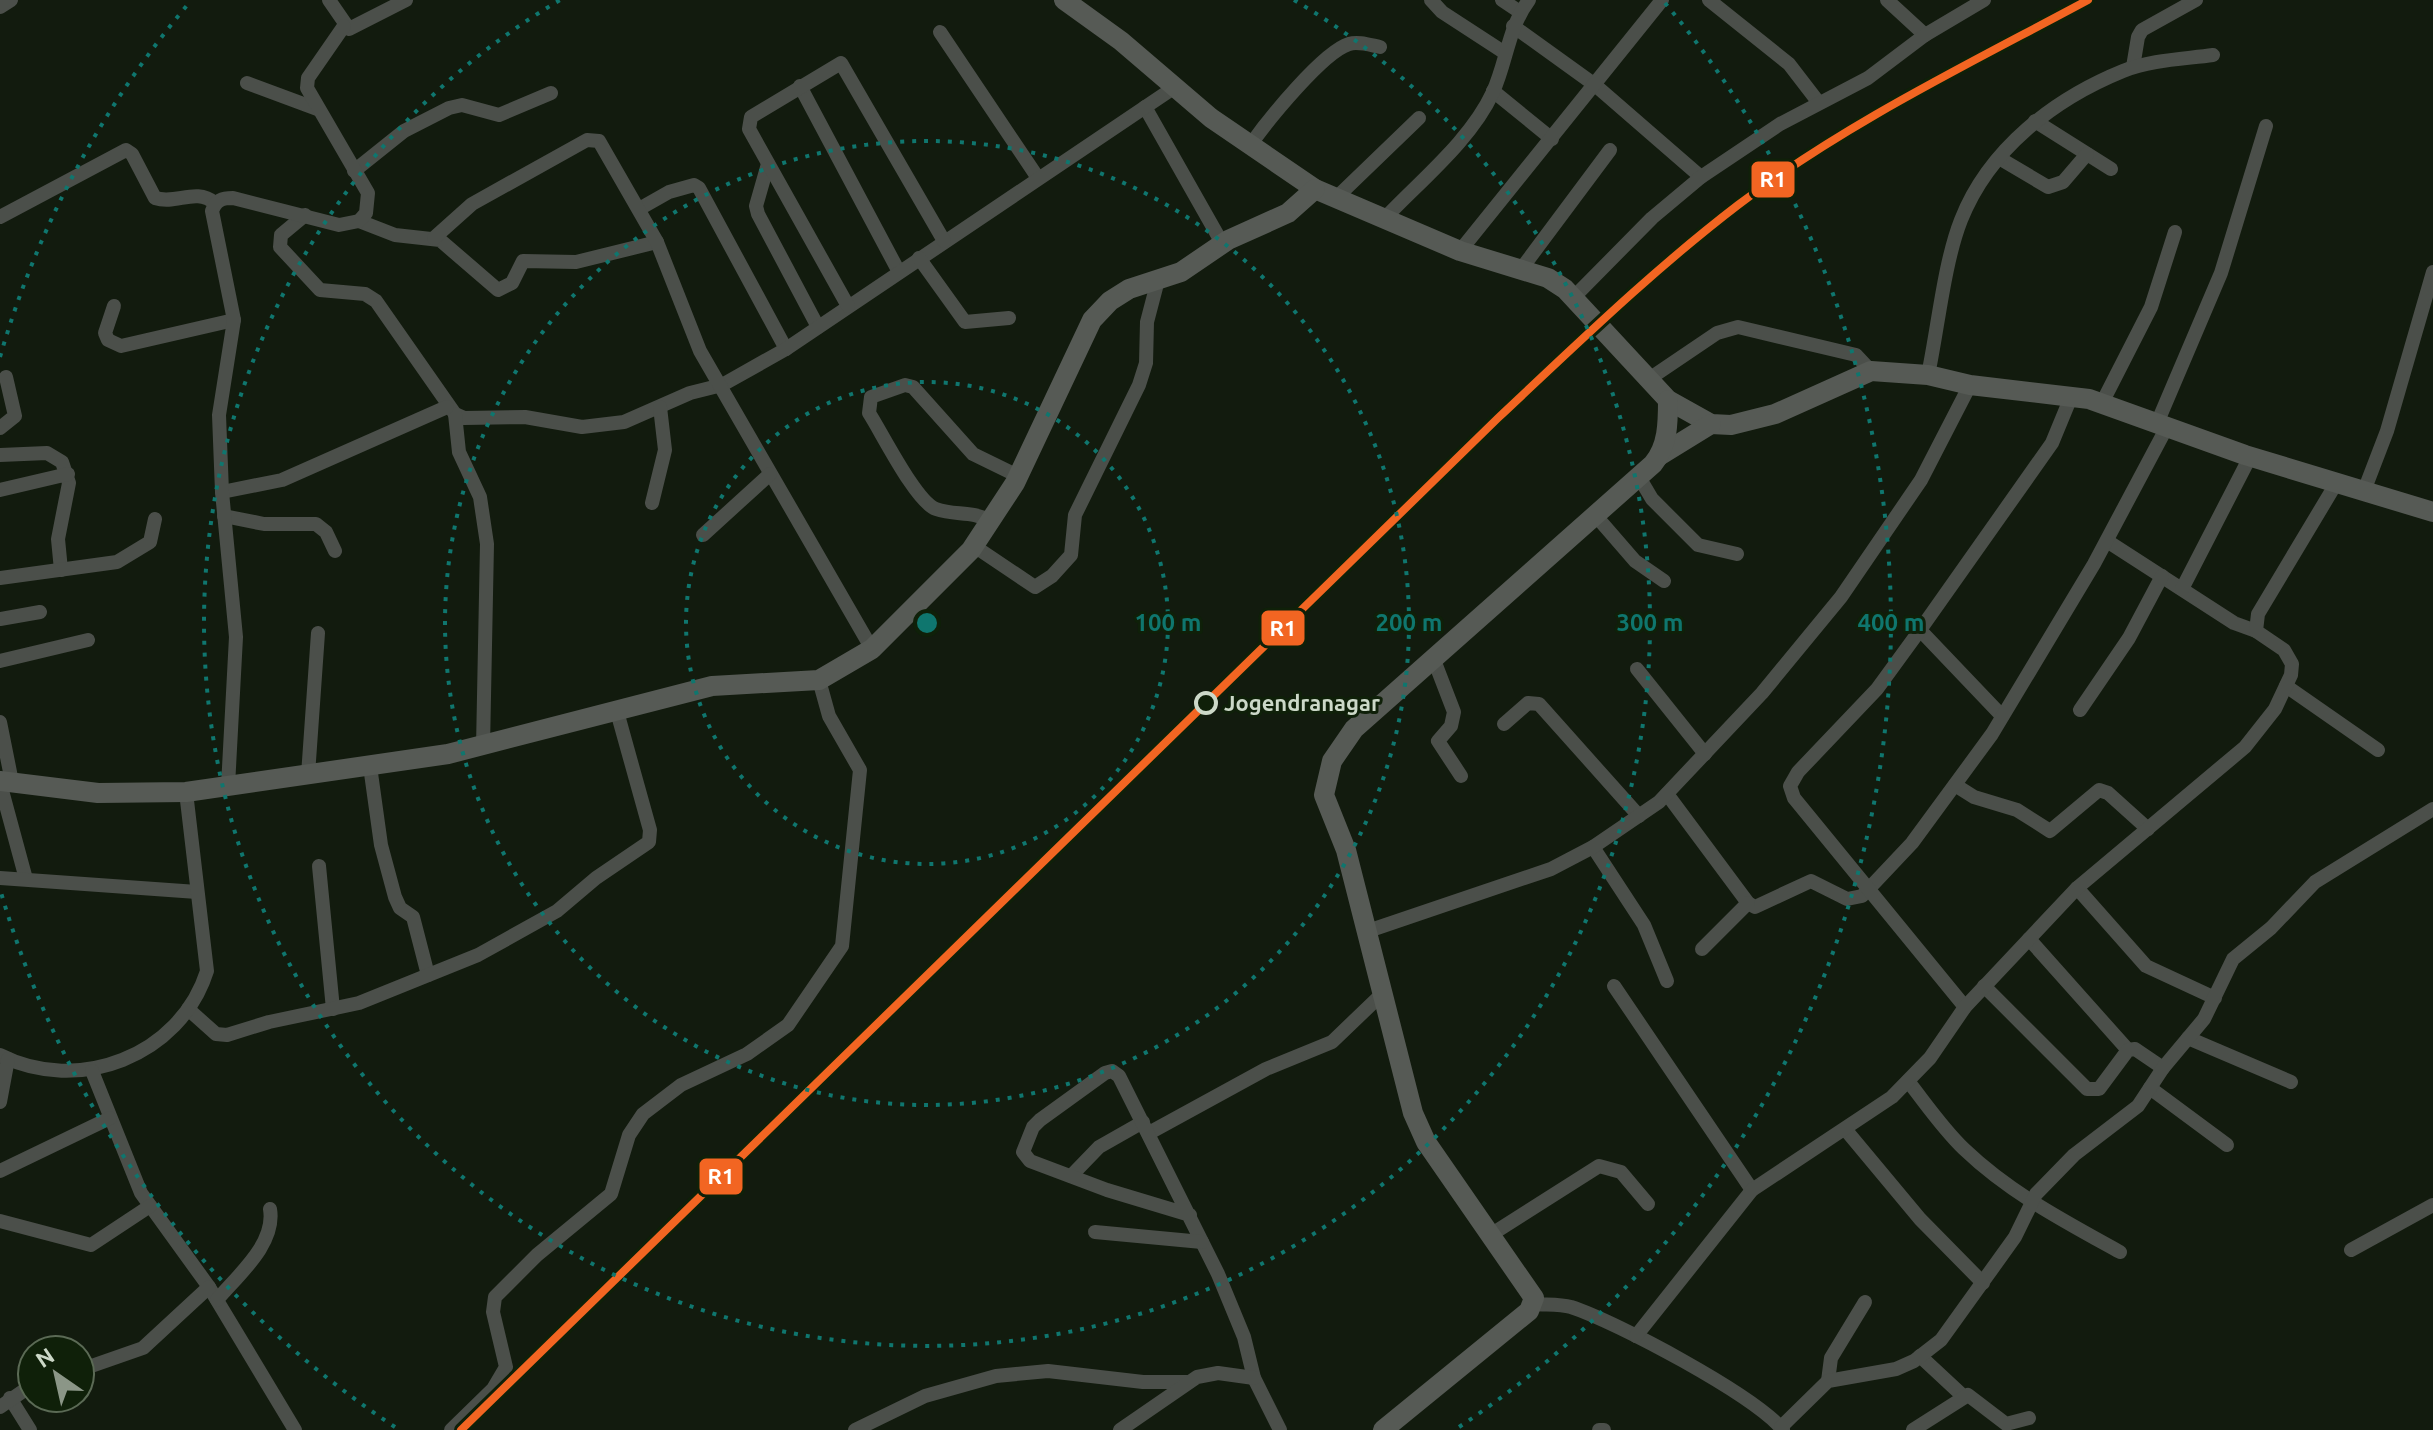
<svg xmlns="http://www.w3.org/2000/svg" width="2433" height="1430" font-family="Ubuntu,sans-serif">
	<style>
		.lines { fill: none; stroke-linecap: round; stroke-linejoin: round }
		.street { stroke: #4b4f4a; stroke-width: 14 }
		.secondary { stroke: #565a55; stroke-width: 20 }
		.rail-1-casing { stroke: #0f2009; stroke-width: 14 }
		.rail-1 { stroke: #f26522; stroke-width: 8 }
		.ring { fill: none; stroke: #0f766e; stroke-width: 4; stroke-dasharray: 4 8 }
		.stop-dot { fill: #0f2009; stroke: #ccd8c8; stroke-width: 4 }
		.labels { text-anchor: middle; stroke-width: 6; stroke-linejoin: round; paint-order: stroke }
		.stop-label { font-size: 22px; font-weight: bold; fill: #ccd8c8; stroke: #0f2009; text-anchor: start }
		.centre { fill: #0f766e; stroke: #0f2009; stroke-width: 4 }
		.ring-label { font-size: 24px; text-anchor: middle; font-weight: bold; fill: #0f766e; stroke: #0f2009; stroke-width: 6; stroke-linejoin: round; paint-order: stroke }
		.line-badge { stroke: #0f2009; stroke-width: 3 }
		.badge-label { font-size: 22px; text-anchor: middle; font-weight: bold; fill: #fff }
	</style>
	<rect width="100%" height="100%" fill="#121b0e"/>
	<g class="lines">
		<g class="street">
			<path d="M 329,0 L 349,29 L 406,0"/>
			<path d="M 1431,0 L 1442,12 L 1505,53"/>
			<path d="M 1502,0 L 1520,12"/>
			<path d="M 1709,0 L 1789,64 L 1819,103"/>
			<path d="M 1887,0 L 1925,35"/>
			<path d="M 0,7 L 11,0"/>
			<path d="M 1513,26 L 1595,85 L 1701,177"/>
			<path d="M 940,32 L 1038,178"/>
			<path d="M 2133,67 L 2138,37 L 2142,30 L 2196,0"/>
			<path d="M 247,83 L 317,109"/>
			<path d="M 800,86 L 899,272"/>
			<path d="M 1493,91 L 1552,139"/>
			<path d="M 1145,107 L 1222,243"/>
			<path d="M 2035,121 L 2111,169"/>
			<path d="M 1251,144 C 1268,120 1323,52 1349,44 C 1358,41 1370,45 1380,47"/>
			<path d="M 1999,158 L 2048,187 L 2063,182 L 2087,154"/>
			<path d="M 768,164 L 756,206 L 758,214 L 818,327"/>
			<path d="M 354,171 L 404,131 L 449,108 L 462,105 L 499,115 L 551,93"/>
			<path d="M 1336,198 L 1419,118"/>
			<path d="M 639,209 L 669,192 L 694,185 L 699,188 L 786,349"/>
			<path d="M 305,215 L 281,235 L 280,247 L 320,290 L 365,294 L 376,301 L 455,414 L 464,418 L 525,417 L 582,427 L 624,422 L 690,393 L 722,385 L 786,349 L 1175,87"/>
			<path d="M 0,217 L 126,150 L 132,154 L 155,198 C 177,205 195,187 215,203"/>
			<path d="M 1385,218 C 1421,180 1471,140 1493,92 C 1507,61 1508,28 1529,0"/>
			<path d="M 359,221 L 395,235 L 440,240 L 498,290 L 512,283 L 523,261 L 576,262 L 657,242"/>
			<path d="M 434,238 L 472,204 L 587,140 L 599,141 L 657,242 L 700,351 L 872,649"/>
			<path d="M 1460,251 L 1662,0"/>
			<path d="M 919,258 L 965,322 L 1009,318"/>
			<path d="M 1522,268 L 1610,150"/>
			<path d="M 1573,298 L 1652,218 L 1701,177 L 1780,124 L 1868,78 L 1925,35 L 1984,0"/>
			<path d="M 114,306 L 105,333 L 108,340 L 121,346 L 234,320"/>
			<path d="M 848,306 L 749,129 L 751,117 L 841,63 L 944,241"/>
			<path d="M 1928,375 C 1938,328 1944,263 1961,220 C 1989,149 2054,99 2123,71 C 2150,60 2184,59 2213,55"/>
			<path d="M 1649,379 L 1717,333 L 1738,327 L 1856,355 L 1871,371"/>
			<path d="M 2102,403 L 2151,307 L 2175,232"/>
			<path d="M 455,414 L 459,452 L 480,497 L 487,544 L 483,747"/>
			<path d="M 2158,421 L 2221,273 L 2266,126"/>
			<path d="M 0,428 L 15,416 L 6,377"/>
			<path d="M 0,455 L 47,453 L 62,462 L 69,483 L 58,539 L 61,570"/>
			<path d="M 1639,477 L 1652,499 L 1698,545 L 1737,554"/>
			<path d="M 0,490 L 68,474"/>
			<path d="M 2364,491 L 2387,431 L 2433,272"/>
			<path d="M 222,492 L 282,480 L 447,407"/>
			<path d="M 652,503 L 665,450 L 660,407"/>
			<path d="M 224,516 L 264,524 L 316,524 L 326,532 L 335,551"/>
			<path d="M 1596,516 L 1635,561 L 1664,581"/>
			<path d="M 990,521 C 972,510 955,516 936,509 C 916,502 882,433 869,413 L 871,397 L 905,385 L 913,387 L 973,454 L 1018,476"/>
			<path d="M 703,535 L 770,474"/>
			<path d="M 2107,541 L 2234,623 L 2256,631"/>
			<path d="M 974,546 L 1035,587 L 1052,576 L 1071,555 L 1075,515 L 1139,385 L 1146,363 L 1147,322 L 1158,280"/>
			<path d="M 0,578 L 117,562 L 150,542 L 155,519"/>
			<path d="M 2182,589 L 2250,457"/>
			<path d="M 0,619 L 40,612"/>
			<path d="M 1920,630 L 2002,716"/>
			<path d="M 1434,660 L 1454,712 L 1451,726 L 1438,741 L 1461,776"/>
			<path d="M 0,661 L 88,640"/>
			<path d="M 1637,669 L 1705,754"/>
			<path d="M 2286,686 L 2378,750"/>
			<path d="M 2080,710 L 2129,638 L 2162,576"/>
			<path d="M 0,722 L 12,782"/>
			<path d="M 1504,724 L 1528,703 L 1539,704 L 1639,816"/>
			<path d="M 370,766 L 381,845 L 395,897 L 400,908 L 413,917 L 428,975"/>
			<path d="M 308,775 L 318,633"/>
			<path d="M 0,783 L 26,879"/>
			<path d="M 1955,785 L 1974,797 L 2017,810 L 2050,831 L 2099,790 L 2108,793 L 2148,829"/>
			<path d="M 228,786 L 236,637 L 222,492 L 219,415 L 234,320 L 212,211 C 216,200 222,198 233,198 L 339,225 L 359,221 L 366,213 L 368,193 L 307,88 L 308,78 L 344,26"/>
			<path d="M 1667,794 L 1748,903 L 1755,907 L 1811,881 L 1847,899 L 1862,896 L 1912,843 L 1992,734 L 2094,564 L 2168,425"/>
			<path d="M 1593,847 L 1644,925 L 1667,981"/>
			<path d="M 319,866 L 333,1009"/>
			<path d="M 0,878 L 197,892"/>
			<path d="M 2077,888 L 2146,966 L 2215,998"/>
			<path d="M 1368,931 L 1551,869 L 1593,847 L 1659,802 L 1762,693 L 1841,597 L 1921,480 L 1970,385"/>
			<path d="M 2029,939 L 2128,1050"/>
			<path d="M 1702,949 L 1748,903"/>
			<path d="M 1614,986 L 1752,1190"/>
			<path d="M 1984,986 L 2087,1089 L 2099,1089 L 2128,1050 L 2135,1049 L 2163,1068"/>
			<path d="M 1965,1007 L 1794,798 L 1790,786 L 1798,772 L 1877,689 L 1920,630 L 2052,443 L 2071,397"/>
			<path d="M 188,1009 L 216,1034 L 227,1035 L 269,1022 L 359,1003 L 478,955 L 557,911 L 596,878 L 649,842 L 650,830 L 616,708"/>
			<path d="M 2188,1038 L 2291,1082"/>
			<path d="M 0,1055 C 78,1095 180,1056 207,971 L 186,792"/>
			<path d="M 92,1071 L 141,1193 L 209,1287 L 295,1430"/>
			<path d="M 1908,1081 C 1926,1104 1943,1129 1964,1149 C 2010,1193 2064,1221 2120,1252"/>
			<path d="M 2150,1088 L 2227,1145"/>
			<path d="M 0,1102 L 8,1059"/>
			<path d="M 1845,1129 L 1920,1219 L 1983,1283"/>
			<path d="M 1149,1133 L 1266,1069 L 1332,1042 L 1383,993"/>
			<path d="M 0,1171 L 110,1118"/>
			<path d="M 1071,1176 L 1099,1147 L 1143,1122"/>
			<path d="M 1190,1215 L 1107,1190 L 1030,1161 L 1023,1152 L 1033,1127 L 1040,1120 L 1105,1073 L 1112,1071 L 1119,1076 L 1218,1274 L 1244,1337 L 1254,1378 L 1280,1430"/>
			<path d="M 0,1221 L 91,1245 L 150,1206"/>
			<path d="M 1095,1232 L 1202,1242"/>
			<path d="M 1492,1234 L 1599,1166 L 1621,1172 L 1648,1204"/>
			<path d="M 2351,1250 L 2433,1205"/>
			<path d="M 217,1300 C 238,1275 276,1244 270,1209"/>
			<path d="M 1534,1304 C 1546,1305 1560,1304 1571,1307 C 1617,1322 1754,1395 1783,1430"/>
			<path d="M 1636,1336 L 1752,1190 L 1892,1097 L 1930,1058 L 1965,1007 L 2077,888 L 2245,747 L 2275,709 L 2291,675 L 2292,664 L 2284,650 L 2256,631 L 2258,614 L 2337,482"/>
			<path d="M 1920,1356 L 1963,1396"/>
			<path d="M 80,1370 L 143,1348 L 209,1287"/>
			<path d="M 1828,1381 L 1831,1358 L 1865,1302"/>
			<path d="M 10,1398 L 30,1430"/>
			<path d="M 0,1407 L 32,1385"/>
			<path d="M 1781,1427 L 1828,1381 L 1896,1369 L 1914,1361 L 1941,1340 L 2015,1237 L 2036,1194 L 2074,1155 L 2138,1106 L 2163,1068 L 2204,1019 L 2233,959 L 2271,928 L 2315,882 L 2433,809"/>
			<path d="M 451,1430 L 493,1389 L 506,1367 L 493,1312 L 495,1297 L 537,1255 L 611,1194 L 629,1135 L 643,1114 L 681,1085 L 747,1054 L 788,1025 L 842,946 L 860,770 L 829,716 L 819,680"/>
			<path d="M 855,1430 L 925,1396 L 996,1376 L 1048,1371 L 1143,1382 L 1189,1382"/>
			<path d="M 1120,1430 L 1197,1377 L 1218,1373 L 1254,1378"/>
			<path d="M 1599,1430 L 1604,1430"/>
			<path d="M 1913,1430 L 1968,1395 L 2006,1424 L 2029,1418"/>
		</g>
		<g class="secondary">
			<path d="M 1064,0 L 1121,41 L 1211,118 L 1315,189 L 1460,251 L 1548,278 L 1565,289 L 1668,400 L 1711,424 L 1731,425 L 1775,414 L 1871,371 L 1928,375 L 1970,385 L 2089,399 L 2245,455 L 2433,512"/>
			<path d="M 1659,456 L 1711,424"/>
			<path d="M 0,781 L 98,793 L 186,792 L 448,754 L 712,686 L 819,680 L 872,649 L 971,550 L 1015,483 L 1092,320 L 1110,301 L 1129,289 L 1181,272 L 1228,240 L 1288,213 L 1315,189"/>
			<path d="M 1383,1430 L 1529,1311 L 1534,1298 L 1426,1142 L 1413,1113 L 1346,850 L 1324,795 L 1332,761 L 1354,729 L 1653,464 C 1668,446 1668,423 1668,400"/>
		</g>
		<defs>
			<path id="rail-1" d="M 461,1430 L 1498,418 C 1576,345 1653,270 1738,205 C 1846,123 1969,64 2088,0"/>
		</defs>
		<use href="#rail-1" class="rail-1-casing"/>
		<use href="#rail-1" class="rail-1"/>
	</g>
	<g class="ring">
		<circle cx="927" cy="623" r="241"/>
		<circle cx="927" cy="623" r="482"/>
		<path d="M1294 0A723 723 0 1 1 560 0"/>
		<path d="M395 1427A964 964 0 0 1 0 889M0 357A964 964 0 0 1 189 3M1665 3A964 964 0 0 1 1459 1427"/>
	</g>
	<circle class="stop-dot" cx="1206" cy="703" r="10"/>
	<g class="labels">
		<g class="stop-label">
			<text x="1224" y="711">Jogendranagar</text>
		</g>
	</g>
	<circle cx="927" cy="623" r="12" class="centre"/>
	<g class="ring-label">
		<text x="1168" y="631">100 m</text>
		<text x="1409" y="631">200 m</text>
		<text x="1650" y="631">300 m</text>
		<text x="1891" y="631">400 m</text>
	</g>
	<g class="line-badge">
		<rect x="1750" y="160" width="46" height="39" rx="8" fill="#f26522"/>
		<rect x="1260" y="609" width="46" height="38" rx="8" fill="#f26522"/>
		<rect x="698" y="1157" width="46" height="39" rx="8" fill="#f26522"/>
	</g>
	<g class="badge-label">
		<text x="1773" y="187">R1</text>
		<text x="1283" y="636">R1</text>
		<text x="721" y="1184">R1</text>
	</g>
	<g transform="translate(56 1374) rotate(326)"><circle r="38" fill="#0f2009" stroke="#5b6a55" stroke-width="2"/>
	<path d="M0-6L14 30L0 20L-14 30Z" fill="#8b9687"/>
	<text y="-12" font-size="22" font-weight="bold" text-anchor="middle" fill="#ccd8c8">N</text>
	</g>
</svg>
